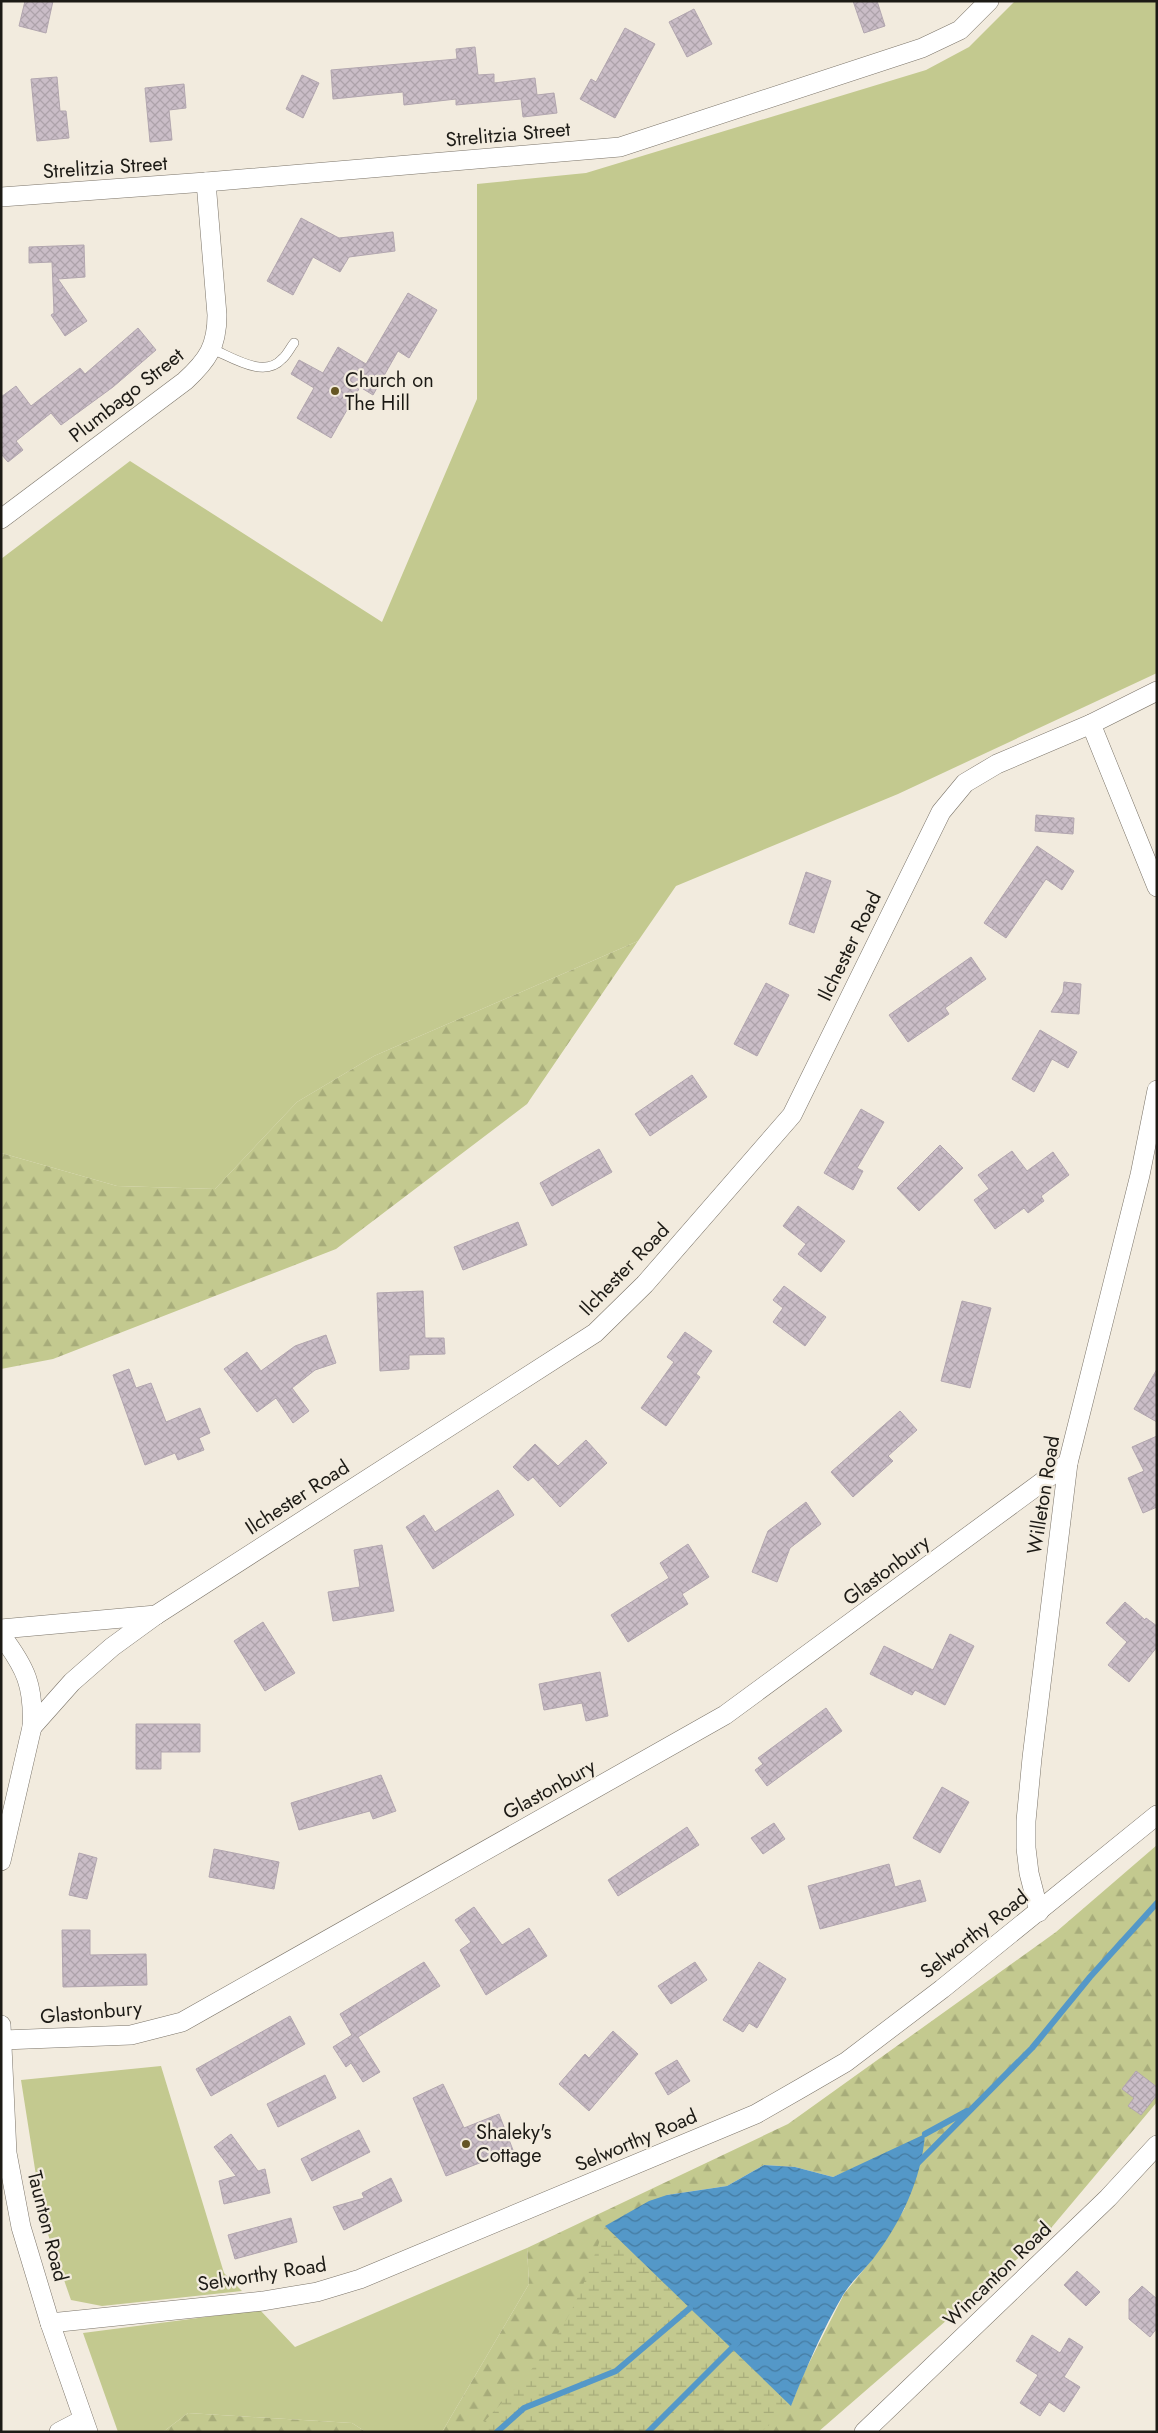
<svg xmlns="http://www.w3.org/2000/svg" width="1158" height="2433" font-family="Jost,sans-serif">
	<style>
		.green { fill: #c3c98f }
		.forest { fill: url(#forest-firs); fill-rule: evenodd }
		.wetland { fill: url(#wetland-marsh) }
		.water { fill: url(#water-waves) }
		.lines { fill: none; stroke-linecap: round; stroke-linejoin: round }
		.stream { stroke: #5498c8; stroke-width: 6 }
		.building { fill: url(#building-cross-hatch); stroke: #b2a6af }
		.service-casing { stroke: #7b7469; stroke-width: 10 }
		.minor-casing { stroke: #7b7469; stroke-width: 20 }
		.service { stroke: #fff; stroke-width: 9 }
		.minor { stroke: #fff; stroke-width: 19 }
		.poi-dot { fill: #655623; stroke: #f2ebde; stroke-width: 2 }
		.labels { text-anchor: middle; stroke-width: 4.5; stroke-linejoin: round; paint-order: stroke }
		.street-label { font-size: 20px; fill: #1c1a15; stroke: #f2ebde }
		.poi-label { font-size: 20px; fill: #1c1a15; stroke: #f2ebde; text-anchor: start }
	</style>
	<defs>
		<pattern id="forest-firs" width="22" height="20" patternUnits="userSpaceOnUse" patternTransform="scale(1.25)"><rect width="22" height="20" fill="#c3c98f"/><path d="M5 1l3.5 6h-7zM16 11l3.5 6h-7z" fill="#a7ac7a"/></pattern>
		<pattern id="wetland-marsh" width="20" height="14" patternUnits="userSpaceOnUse" patternTransform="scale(1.25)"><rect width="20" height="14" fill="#c3c98f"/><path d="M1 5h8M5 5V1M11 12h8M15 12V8" fill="none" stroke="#a7ac7a"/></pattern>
		<pattern id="water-waves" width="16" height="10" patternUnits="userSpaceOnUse" patternTransform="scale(1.25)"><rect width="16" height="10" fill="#5498c8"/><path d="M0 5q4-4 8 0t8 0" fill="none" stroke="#457ba1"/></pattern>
		<pattern id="building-cross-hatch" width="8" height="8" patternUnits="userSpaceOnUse" patternTransform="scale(1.25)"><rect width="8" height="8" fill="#cabdc7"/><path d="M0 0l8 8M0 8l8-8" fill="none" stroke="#ada2aa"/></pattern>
	</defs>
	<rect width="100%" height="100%" fill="#f2ebde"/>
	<g class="green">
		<path d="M 1015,1 L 1157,1 L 1157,673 L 898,794 L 676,886 L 638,941 L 374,1056 L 297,1102 L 215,1189 L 117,1186 L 1,1153 L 1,559 L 130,461 L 382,622 L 477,399 L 477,184 L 586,173 L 926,70 L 969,47 Z"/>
		<path d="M 161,2066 L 224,2273 L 242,2291 L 102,2306 L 71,2300 L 43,2220 L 21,2080 Z"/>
		<path d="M 527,2248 L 529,2284 L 442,2432 L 366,2432 L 352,2423 L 188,2413 L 163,2432 L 118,2432 L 83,2333 L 260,2310 L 295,2347 Z"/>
	</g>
	<g class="forest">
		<path d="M 638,941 L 527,1104 L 336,1249 L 53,1359 L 1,1369 L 1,1153 L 117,1186 L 215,1189 L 297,1102 L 374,1056 Z"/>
		<path d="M 1157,1845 L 1157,2102 L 1046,2234 L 818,2432 L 442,2432 L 529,2284 L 527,2248 L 788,2124 L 1056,1932 ZM 764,2165 L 795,2167 L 833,2177 L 859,2166 L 905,2208 L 874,2257 L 844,2294 L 804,2373 L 791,2405 L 667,2195 L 727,2186 Z"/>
		<path d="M 188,2413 L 352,2423 L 366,2432 L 163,2432 Z"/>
	</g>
	<path class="wetland" d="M 605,2226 L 791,2406 L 761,2432 L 474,2432 C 505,2400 537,2367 561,2329 C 580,2298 593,2260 605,2226 Z"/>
	<path class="water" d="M 925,2134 C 922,2179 900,2224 873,2259 C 863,2271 851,2282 843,2295 C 823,2329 806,2368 791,2406 L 605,2226 L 649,2201 L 667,2195 L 727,2186 L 764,2165 L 795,2167 L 833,2177 Z"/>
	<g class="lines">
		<g class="stream">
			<path d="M 925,2134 L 967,2111"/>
			<path d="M 918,2163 L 1032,2048 L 1090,1977 L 1157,1903"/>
			<path d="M 497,2432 L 524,2408 L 616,2371 L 690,2308"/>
			<path d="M 648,2432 L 737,2343"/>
		</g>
	</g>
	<g class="building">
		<path d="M 25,1 L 53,1 L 46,33 L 19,26 Z"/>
		<path d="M 853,1 L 877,1 L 885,26 L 864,33 Z"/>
		<path d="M 694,9 L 712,44 L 687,57 L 669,22 Z"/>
		<path d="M 625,28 L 655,44 L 615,118 L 580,99 L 591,79 L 596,82 Z"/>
		<path d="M 475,47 L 478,75 L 494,74 L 494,83 L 535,78 L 537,95 L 554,93 L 557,113 L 523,117 L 521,99 L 456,105 L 456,99 L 404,105 L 403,92 L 333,99 L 331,70 L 457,59 L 456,49 Z"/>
		<path d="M 302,75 L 319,83 L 303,118 L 286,109 Z"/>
		<path d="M 57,77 L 60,111 L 66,111 L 69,138 L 37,141 L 31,79 Z"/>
		<path d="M 184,84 L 186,108 L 169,110 L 172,140 L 150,142 L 145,88 Z"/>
		<path d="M 301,218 L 339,238 L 393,232 L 395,251 L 349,257 L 340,272 L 313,257 L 293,295 L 267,281 Z"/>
		<path d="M 84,245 L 85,277 L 58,279 L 87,321 L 65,336 L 51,315 L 54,313 L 52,262 L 29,263 L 29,247 Z"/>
		<path d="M 408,293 L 437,310 L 409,358 L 398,351 L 373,395 L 360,387 L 331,438 L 297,418 L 314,388 L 291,374 L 299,360 L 323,373 L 338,347 L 366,364 Z"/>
		<path d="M 138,328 L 156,350 L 113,387 L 61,425 L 51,413 L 16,441 L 23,450 L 8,462 L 1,454 L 1,397 L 16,386 L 31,406 L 80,368 L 85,374 Z"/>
		<path d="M 1036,815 L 1074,818 L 1073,834 L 1035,831 Z"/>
		<path d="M 1037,846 L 1074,871 L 1062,890 L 1046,879 L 1006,938 L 984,923 Z"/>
		<path d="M 806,872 L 831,881 L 814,933 L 789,924 Z"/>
		<path d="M 971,957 L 986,979 L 945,1008 L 949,1014 L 908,1042 L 889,1015 Z"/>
		<path d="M 1064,982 L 1081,984 L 1079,1014 L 1051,1012 L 1063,992 Z"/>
		<path d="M 766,983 L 789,995 L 757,1056 L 734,1044 Z"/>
		<path d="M 1040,1030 L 1077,1052 L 1068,1068 L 1052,1059 L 1034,1092 L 1012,1079 Z"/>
		<path d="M 692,1075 L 707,1097 L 650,1136 L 635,1114 Z"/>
		<path d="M 861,1109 L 884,1122 L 857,1168 L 863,1171 L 853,1190 L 824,1173 Z"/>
		<path d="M 940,1145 L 963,1168 L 919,1211 L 897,1188 Z"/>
		<path d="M 599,1149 L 612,1172 L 552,1206 L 540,1183 Z"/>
		<path d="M 1012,1151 L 1027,1171 L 1053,1152 L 1069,1175 L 1041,1196 L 1044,1201 L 1028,1213 L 1024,1208 L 995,1229 L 974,1200 L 989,1189 L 978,1175 Z"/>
		<path d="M 798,1206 L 845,1241 L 821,1272 L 798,1254 L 806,1244 L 783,1226 Z"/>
		<path d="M 518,1222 L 527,1245 L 463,1270 L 454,1247 Z"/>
		<path d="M 784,1286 L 826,1317 L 805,1346 L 773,1322 L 783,1308 L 773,1300 Z"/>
		<path d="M 423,1291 L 425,1338 L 444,1338 L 445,1354 L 409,1355 L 409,1369 L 380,1371 L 377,1293 Z"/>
		<path d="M 962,1301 L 991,1308 L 970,1388 L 941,1381 Z"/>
		<path d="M 685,1332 L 712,1351 L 696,1374 L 700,1377 L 666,1426 L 641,1408 L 674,1362 L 667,1357 Z"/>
		<path d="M 326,1335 L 336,1363 L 315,1370 L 292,1388 L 309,1411 L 293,1423 L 276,1398 L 257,1412 L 224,1369 L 247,1352 L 261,1371 L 295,1346 Z"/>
		<path d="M 129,1369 L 136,1388 L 151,1383 L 166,1422 L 200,1408 L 210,1433 L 199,1438 L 204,1450 L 178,1460 L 175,1453 L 145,1465 L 113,1375 Z"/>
		<path d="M 1157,1369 L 1157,1422 L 1134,1409 Z"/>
		<path d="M 900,1411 L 917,1430 L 888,1456 L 893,1461 L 853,1497 L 831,1472 Z"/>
		<path d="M 1157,1436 L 1157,1507 L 1143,1513 L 1128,1478 L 1144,1471 L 1132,1447 Z"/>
		<path d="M 586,1440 L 607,1463 L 560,1507 L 533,1477 L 528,1481 L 513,1467 L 535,1444 L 558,1466 Z"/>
		<path d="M 498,1490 L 514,1515 L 433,1569 L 406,1527 L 424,1515 L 435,1532 Z"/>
		<path d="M 806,1502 L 821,1524 L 790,1548 L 777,1582 L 752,1572 L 768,1531 Z"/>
		<path d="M 688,1544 L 709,1577 L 682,1594 L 688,1604 L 628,1642 L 611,1615 L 669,1578 L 660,1563 Z"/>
		<path d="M 382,1545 L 394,1611 L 333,1621 L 328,1592 L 360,1587 L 354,1550 Z"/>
		<path d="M 1125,1602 L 1145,1620 L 1146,1618 L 1157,1626 L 1157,1647 L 1129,1682 L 1108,1665 L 1127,1642 L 1106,1623 Z"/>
		<path d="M 263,1622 L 295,1673 L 265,1691 L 234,1641 Z"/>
		<path d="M 950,1634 L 974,1646 L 945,1705 L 915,1690 L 912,1695 L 870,1674 L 884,1646 L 933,1670 Z"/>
		<path d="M 600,1672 L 608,1716 L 586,1721 L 582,1703 L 544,1710 L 539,1684 Z"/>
		<path d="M 826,1708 L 842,1731 L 767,1786 L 755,1770 L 763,1764 L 758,1758 Z"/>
		<path d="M 136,1724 L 200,1724 L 200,1752 L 161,1752 L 161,1769 L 136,1769 Z"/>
		<path d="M 381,1775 L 396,1811 L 373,1819 L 370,1811 L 299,1830 L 291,1803 Z"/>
		<path d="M 942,1787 L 969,1802 L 940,1853 L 913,1838 Z"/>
		<path d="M 774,1823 L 785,1839 L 763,1854 L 751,1838 Z"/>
		<path d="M 687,1827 L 699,1845 L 618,1896 L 608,1880 Z"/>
		<path d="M 214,1849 L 279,1862 L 274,1889 L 209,1877 Z"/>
		<path d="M 79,1853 L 97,1858 L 87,1899 L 69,1895 Z"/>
		<path d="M 889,1864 L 895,1887 L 920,1880 L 926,1901 L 820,1929 L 808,1886 Z"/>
		<path d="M 474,1907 L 502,1945 L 529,1928 L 547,1956 L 486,1995 L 460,1950 L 471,1942 L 455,1920 Z"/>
		<path d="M 62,1930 L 90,1930 L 90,1955 L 146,1954 L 147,1985 L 63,1987 Z"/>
		<path d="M 424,1962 L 440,1986 L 358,2037 L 380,2072 L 363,2082 L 351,2063 L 346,2067 L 333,2047 L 352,2035 L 340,2014 Z"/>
		<path d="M 695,1962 L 707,1980 L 671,2004 L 658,1986 Z"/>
		<path d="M 759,1962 L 786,1979 L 757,2028 L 749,2023 L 743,2032 L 723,2020 Z"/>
		<path d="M 290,2016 L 305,2044 L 211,2096 L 196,2069 Z"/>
		<path d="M 613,2031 L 638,2054 L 589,2111 L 559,2084 L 585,2054 L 589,2058 Z"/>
		<path d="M 677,2060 L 690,2081 L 668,2095 L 655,2073 Z"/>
		<path d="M 1136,2071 L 1157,2087 L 1157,2095 L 1141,2115 L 1128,2106 L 1134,2098 L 1122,2089 Z"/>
		<path d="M 325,2075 L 336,2098 L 278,2127 L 267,2104 Z"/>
		<path d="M 443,2084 L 464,2128 L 499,2114 L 513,2150 L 446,2176 L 413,2098 Z"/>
		<path d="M 359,2130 L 370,2152 L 312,2181 L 301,2159 Z"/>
		<path d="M 231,2134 L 258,2171 L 265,2169 L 270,2193 L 224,2204 L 219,2181 L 236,2176 L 214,2147 Z"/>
		<path d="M 391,2178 L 402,2201 L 344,2230 L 333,2207 L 364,2198 L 362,2193 Z"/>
		<path d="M 291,2218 L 297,2242 L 235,2259 L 228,2235 Z"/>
		<path d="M 1077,2271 L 1100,2292 L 1086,2306 L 1064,2285 Z"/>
		<path d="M 1142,2286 L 1157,2299 L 1157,2328 L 1150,2337 L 1129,2319 L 1129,2299 Z"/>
		<path d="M 1032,2335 L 1060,2353 L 1069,2338 L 1083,2347 L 1064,2377 L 1080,2387 L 1064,2412 L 1049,2402 L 1040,2416 L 1020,2403 L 1038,2375 L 1016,2361 Z"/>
	</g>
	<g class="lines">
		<defs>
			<path id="service" d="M 212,349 C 232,357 264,379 282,359 C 287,355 290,348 294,343"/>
			<g id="minor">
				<path d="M 1,197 L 206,182 L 620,147 L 922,48 L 960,30 L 989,1"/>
				<path d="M 1,519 L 185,381 C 208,360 217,346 217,315 L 206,182"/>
				<path d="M 1091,724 L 1157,887"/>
				<path d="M 1,1629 L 156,1615 L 595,1333 L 645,1284 L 792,1115 L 941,812 L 965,783 L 997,764 L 1091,724 L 1157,691"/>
				<path d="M 1,1635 C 26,1668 34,1686 32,1727 L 1,1861"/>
				<path d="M 32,1727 L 72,1682 L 112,1647 L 156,1615"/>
				<path d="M 1039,1912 L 1029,1873 L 1026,1848 L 1026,1821 L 1032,1758 L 1068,1463 L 1140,1175 L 1157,1090"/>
				<path d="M 1,2025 L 7,2153 L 21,2227 L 50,2323 L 88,2432"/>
				<path d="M 3,2040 L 131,2035 L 182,2022 L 725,1715 L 1068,1463"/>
				<path d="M 50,2323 L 263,2301 L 317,2292 L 360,2279 L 756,2114 L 803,2087 L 846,2062 L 942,1989 L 1157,1815"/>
				<path d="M 59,2432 L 82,2420"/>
				<path d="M 864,2432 L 1108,2198 L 1157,2145"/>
			</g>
		</defs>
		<use href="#service" class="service-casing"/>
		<use href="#minor" class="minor-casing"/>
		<use href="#service" class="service"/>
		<use href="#minor" class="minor"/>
	</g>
	<g class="poi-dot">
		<circle cx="335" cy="391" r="5"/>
		<circle cx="466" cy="2144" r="5"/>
	</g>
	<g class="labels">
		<g class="street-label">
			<text transform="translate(508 134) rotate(-5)" y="7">Strelitzia Street</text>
			<text transform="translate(105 167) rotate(-4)" y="7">Strelitzia Street</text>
			<text transform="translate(126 395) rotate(-38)" y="7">Plumbago Street</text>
			<text transform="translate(849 946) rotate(-64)" y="7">Ilchester Road</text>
			<text transform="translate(624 1269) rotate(-46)" y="7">Ilchester Road</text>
			<text transform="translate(1043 1495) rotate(-81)" y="7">Willeton Road</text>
			<text transform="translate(297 1497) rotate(-33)" y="7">Ilchester Road</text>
			<text transform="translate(886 1570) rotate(-37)" y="7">Glastonbury</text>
			<text transform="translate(549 1789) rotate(-29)" y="7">Glastonbury</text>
			<text transform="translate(974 1934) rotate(-38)" y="7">Selworthy Road</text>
			<text transform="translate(91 2012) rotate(-5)" y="7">Glastonbury</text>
			<text transform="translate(636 2140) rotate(-23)" y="7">Selworthy Road</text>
			<text transform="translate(48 2226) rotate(76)" y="7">Taunton Road</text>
			<text transform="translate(262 2274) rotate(-9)" y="7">Selworthy Road</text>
			<text transform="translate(997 2274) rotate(-44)" y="7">Wincanton Road</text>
		</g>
		<g class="poi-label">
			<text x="345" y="387">Church on<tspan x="345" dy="23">The Hill</tspan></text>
			<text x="476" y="2139">Shaleky's<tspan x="476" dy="23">Cottage</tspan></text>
		</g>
	</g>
	<rect width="1158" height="2433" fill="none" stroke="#1c1a15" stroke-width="5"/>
</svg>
